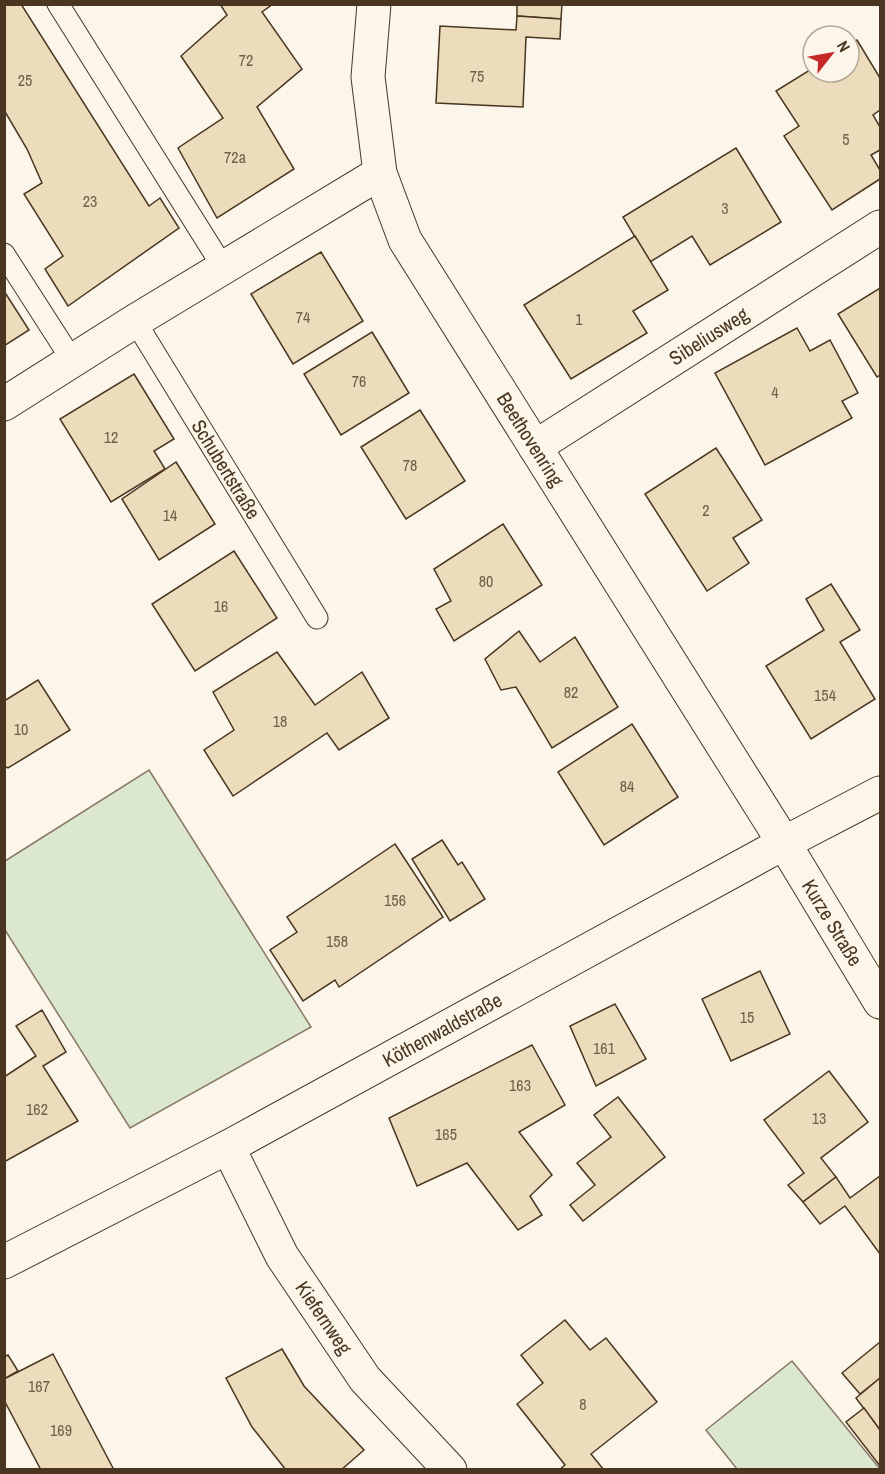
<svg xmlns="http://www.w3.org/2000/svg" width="885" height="1474" font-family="'Archivo Narrow',sans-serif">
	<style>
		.green { fill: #dce7d0; stroke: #887966; stroke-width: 1.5 }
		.building { fill: #ecdcbc; stroke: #4a3520; stroke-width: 1.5 }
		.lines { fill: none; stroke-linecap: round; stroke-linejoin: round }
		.service-casing { stroke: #4a3520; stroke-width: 23 }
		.minor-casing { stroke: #4a3520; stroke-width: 35 }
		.service { stroke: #fbf6e9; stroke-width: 21 }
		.minor { stroke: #fbf6e9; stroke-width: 33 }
		.labels { text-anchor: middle; stroke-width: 4.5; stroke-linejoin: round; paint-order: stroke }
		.number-label { font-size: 16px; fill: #725f47 }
		.street-label { font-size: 20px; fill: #4a3520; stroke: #fbf6e9 }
	</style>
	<rect width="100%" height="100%" fill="#fbf6e9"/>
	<g class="green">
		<path d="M 149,770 L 311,1027 L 130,1128 L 5,930 L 5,861 Z"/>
		<path d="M 792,1361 L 880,1469 L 737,1469 L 706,1430 Z"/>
	</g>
	<g class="building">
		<path d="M 4,4 L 21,4 L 149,206 L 160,198 L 179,228 L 68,306 L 45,269 L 63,256 L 24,194 L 42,183 L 27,149 L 4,110 Z"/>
		<path d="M 220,4 L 273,4 L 262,12 L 302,69 L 257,107 L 294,169 L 217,218 L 178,148 L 223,118 L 181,56 L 227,15 Z"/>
		<path d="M 517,4 L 562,4 L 561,19 L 517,16 Z"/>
		<path d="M 517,16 L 561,19 L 560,39 L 526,37 L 523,107 L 436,103 L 440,26 L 516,30 Z"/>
		<path d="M 857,40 L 880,78 L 880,110 L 873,115 L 880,127 L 880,150 L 871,155 L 880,170 L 880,179 L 832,210 L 784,136 L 799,126 L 776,91 L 813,68 L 813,72 L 849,72 L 849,45 Z"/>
		<path d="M 736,148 L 781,222 L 710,265 L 692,236 L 650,262 L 623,217 Z"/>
		<path d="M 635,236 L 668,290 L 633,311 L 647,333 L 571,379 L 524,305 Z"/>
		<path d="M 321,252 L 363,321 L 293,364 L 251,294 Z"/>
		<path d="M 880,288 L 880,375 L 877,377 L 838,314 Z"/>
		<path d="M 4,291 L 29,330 L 4,346 Z"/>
		<path d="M 797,328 L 810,351 L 830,340 L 858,393 L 842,401 L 852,418 L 765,465 L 715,373 Z"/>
		<path d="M 372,332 L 409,393 L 341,435 L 304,374 Z"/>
		<path d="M 134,374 L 174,439 L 154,451 L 165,469 L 111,502 L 60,419 Z"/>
		<path d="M 420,410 L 465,481 L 406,519 L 361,447 Z"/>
		<path d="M 716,448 L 762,520 L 733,538 L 749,563 L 707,591 L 645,494 Z"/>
		<path d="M 176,462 L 215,524 L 159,560 L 122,499 Z"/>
		<path d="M 503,524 L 542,585 L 454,641 L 436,609 L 451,601 L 434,569 Z"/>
		<path d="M 234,551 L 277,618 L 195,671 L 152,604 Z"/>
		<path d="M 831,584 L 860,630 L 840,642 L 875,699 L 811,739 L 766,666 L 824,630 L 806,599 Z"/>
		<path d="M 519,631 L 540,662 L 575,637 L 618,707 L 552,748 L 516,687 L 501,690 L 485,659 Z"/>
		<path d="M 277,652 L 315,705 L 362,672 L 389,718 L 339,750 L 327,733 L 233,796 L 204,750 L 234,730 L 213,692 Z"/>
		<path d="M 38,680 L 70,730 L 8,768 L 4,766 L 4,701 Z"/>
		<path d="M 632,724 L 678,797 L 604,845 L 558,772 Z"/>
		<path d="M 442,840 L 458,865 L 462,862 L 485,899 L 450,921 L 412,859 Z"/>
		<path d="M 395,844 L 443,917 L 339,987 L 335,980 L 303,1001 L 270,950 L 297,932 L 287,917 Z"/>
		<path d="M 760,971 L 790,1034 L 731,1061 L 702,999 Z"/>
		<path d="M 615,1004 L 646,1059 L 596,1086 L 570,1026 Z"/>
		<path d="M 42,1010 L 66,1052 L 43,1066 L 78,1121 L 4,1162 L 4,1077 L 36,1056 L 16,1026 Z"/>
		<path d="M 532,1045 L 565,1105 L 519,1132 L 552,1175 L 530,1196 L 542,1215 L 518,1230 L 467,1163 L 417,1186 L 389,1118 Z"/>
		<path d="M 829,1071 L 868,1122 L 821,1158 L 836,1177 L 803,1202 L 788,1185 L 804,1173 L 764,1120 Z"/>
		<path d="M 618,1097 L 665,1157 L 583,1221 L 570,1205 L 595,1185 L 577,1163 L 611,1137 L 594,1115 Z"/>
		<path d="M 880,1176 L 880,1254 L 845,1206 L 820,1224 L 803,1202 L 836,1177 L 850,1198 Z"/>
		<path d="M 565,1320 L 590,1350 L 606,1338 L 657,1402 L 591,1454 L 604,1470 L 559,1470 L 565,1465 L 517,1404 L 543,1383 L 521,1355 Z"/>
		<path d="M 880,1342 L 880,1378 L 860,1394 L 842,1373 Z"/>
		<path d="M 282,1349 L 304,1386 L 364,1450 L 341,1470 L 286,1470 L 252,1427 L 226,1378 Z"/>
		<path d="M 53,1354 L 114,1470 L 41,1470 L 4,1400 L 4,1379 Z"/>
		<path d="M 8,1355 L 18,1371 L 4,1379 L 4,1357 Z"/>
		<path d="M 880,1378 L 880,1430 L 856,1398 Z"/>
		<path d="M 864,1408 L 880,1430 L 880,1466 L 846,1422 Z"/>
	</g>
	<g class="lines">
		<defs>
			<g id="service">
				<path d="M 58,4 L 223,267"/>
				<path d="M 4,254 L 72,360"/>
				<path id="s1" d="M 135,321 L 317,618"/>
			</g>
			<g id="minor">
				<path id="s2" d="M 374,4 L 368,77 L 380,173 L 405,240 L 784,843 L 880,1002"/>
				<path d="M 4,404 L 135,321 L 380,173"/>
				<path id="s3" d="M 535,447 L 880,227"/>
				<path id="s4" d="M 228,1147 L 282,1256 L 365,1379 L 450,1470"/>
				<path id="s5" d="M 4,1262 L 228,1147 L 784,843 L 880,793"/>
			</g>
		</defs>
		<use href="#service" class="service-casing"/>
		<use href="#minor" class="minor-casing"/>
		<use href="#service" class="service"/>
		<use href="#minor" class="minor"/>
	</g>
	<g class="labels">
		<g class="number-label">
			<text x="246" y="66">72</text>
			<text x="477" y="82">75</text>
			<text x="25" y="86">25</text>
			<text x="846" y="145">5</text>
			<text x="235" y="163">72a</text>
			<text x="90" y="207">23</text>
			<text x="725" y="214">3</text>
			<text x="303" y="323">74</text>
			<text x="579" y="325">1</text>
			<text x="359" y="387">76</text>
			<text x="775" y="398">4</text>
			<text x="111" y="443">12</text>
			<text x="410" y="471">78</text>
			<text x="706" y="516">2</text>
			<text x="170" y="521">14</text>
			<text x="486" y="587">80</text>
			<text x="221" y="612">16</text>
			<text x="571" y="698">82</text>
			<text x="825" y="701">154</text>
			<text x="280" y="727">18</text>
			<text x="21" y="735">10</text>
			<text x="627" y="792">84</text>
			<text x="395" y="906">156</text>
			<text x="337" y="947">158</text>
			<text x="747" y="1023">15</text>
			<text x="604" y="1054">161</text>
			<text x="520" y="1091">163</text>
			<text x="37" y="1115">162</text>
			<text x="819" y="1124">13</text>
			<text x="446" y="1140">165</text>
			<text x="39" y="1392">167</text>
			<text x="583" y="1410">8</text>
			<text x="61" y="1436">169</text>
		</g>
		<g class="street-label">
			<text dy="7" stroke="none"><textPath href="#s3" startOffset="206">Sibeliusweg</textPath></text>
			<text dy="7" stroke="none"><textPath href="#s2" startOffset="477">Beethovenring</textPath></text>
			<text dy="7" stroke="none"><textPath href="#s1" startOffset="174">Schubertstraße</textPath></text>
			<text dy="7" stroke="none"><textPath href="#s2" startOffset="1047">Kurze Straße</textPath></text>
			<text dy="7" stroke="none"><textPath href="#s5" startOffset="496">Köthenwaldstraße</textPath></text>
			<text dy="7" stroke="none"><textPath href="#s4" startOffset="196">Kiefernweg</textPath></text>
		</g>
	</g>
	<rect width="885" height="1474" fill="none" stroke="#4a3520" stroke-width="12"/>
	<g transform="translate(831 54) rotate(59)"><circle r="28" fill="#fbf6e9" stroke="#b4a999" stroke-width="1.5"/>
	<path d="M0-4.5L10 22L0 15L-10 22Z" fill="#c62828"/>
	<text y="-9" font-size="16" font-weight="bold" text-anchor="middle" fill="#4a3520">N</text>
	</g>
</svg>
